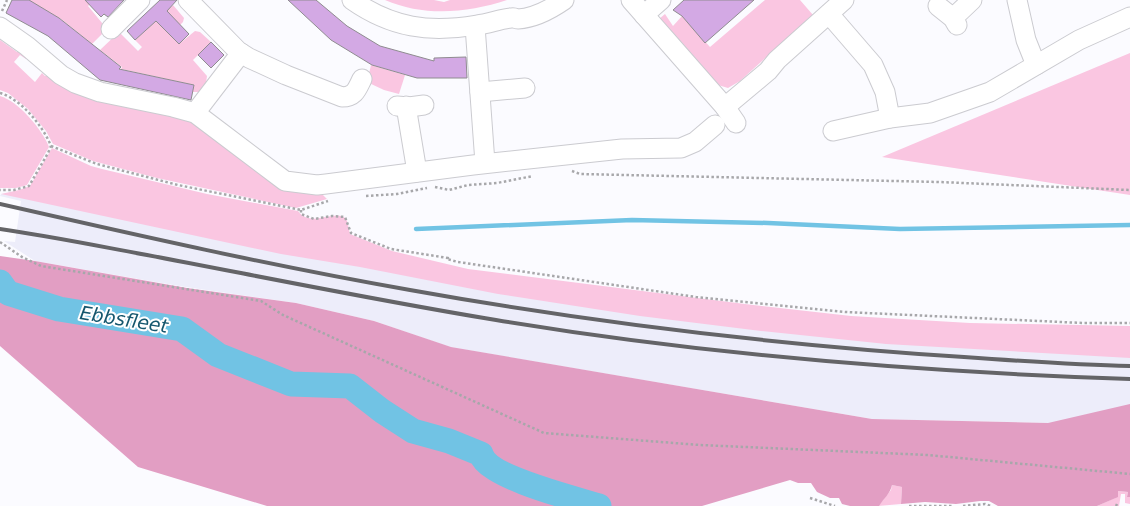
<svg xmlns="http://www.w3.org/2000/svg" width="1130" height="506" font-family="'DejaVu Sans',sans-serif">
	<style>
		.built { fill: #ededfa }
		.green { fill: #fac6e1 }
		.forest { fill: #e29ec3 }
		.lines { fill: none; stroke-linecap: round; stroke-linejoin: round }
		.stream { stroke: #71c3e4; stroke-width: 4.5 }
		.river { stroke: #71c3e4; stroke-width: 25 }
		.building { fill: #d3a9e4; stroke: #8f8c90 }
		.minor-casing { stroke: #cbcbd0; stroke-width: 21 }
		.path { stroke: #a7a7aa; stroke-width: 2.5; stroke-dasharray: 2.5 2.5; stroke-linecap: butt }
		.minor { stroke: #fff; stroke-width: 19 }
		.rail { stroke: #646467; stroke-width: 4 }
		.labels { text-anchor: middle; stroke-width: 4; stroke-linejoin: round; paint-order: stroke }
		.water-label { font-size: 19px; font-style: italic; fill: #15576e; stroke: #fff }
	</style>
	<rect width="100%" height="100%" fill="#fbfbff"/>
	<path class="built" d="M 117,180 L 401,257 L 461,271 L 812,316 L 1130,331 L 1130,418 L 1048,423 L 872,419 L 450,347 L 374,321 L 296,303 L 179,286 L 35,261 L 4,241 L 15,242 L 21,201 L 0,196 L 1,194 L 21,193 Z"/>
	<g class="green">
		<path d="M 27,0 L 94,0 L 88,6 L 107,29 L 92,44 L 61,19 Z"/>
		<path d="M 385,0 L 434,0 L 444,2 L 450,0 L 507,0 C 468,13 424,17 385,0 Z"/>
		<path d="M 765,0 L 800,0 L 813,15 L 740,81 L 728,88 L 718,85 L 659,19 L 665,14 L 673,26 L 682,16 L 710,47 Z"/>
		<path d="M 173,5 L 184,18 L 183,22 L 170,35 L 179,44 L 195,31 L 200,32 L 211,42 L 193,60 L 207,76 L 206,83 L 199,92 L 192,92 L 194,85 L 121,69 L 122,67 L 100,50 L 119,32 L 138,51 L 142,47 L 135,40 Z"/>
		<path d="M 0,40 L 17,52 L 25,50 L 26,59 L 20,55 L 14,62 L 35,82 L 42,73 L 45,76 L 53,76 L 187,118 L 318,190 L 327,199 L 296,208 L 157,178 L 93,161 L 53,144 L 46,131 L 28,109 L 8,93 L 0,90 Z"/>
		<path d="M 1130,53 L 1130,195 L 882,157 Z"/>
		<path d="M 371,65 L 405,75 L 399,94 L 384,90 L 369,83 L 368,78 Z"/>
		<path d="M 0,96 C 18,101 42,129 49,147 L 27,185 L 16,188 L 0,188 Z"/>
		<path d="M 52,148 L 91,166 L 102,169 L 207,194 L 298,211 C 311,229 336,208 346,219 C 348,222 349,230 350,234 L 392,251 L 468,269 L 745,304 L 851,316 L 970,323 L 1130,326 L 1130,358 L 886,344 L 761,331 L 640,316 L 498,294 L 360,267 L 281,254 L 1,194 L 19,190 L 30,186 Z"/>
		<path d="M 892,485 L 902,487 L 901,504 L 878,506 L 891,490 Z"/>
		<path d="M 1118,491 L 1128,492 L 1127,497 L 1130,497 L 1130,504 L 1125,503 L 1125,494 L 1121,494 L 1119,506 L 1097,506 L 1115,498 Z"/>
	</g>
	<path class="forest" d="M 0,256 L 35,261 L 187,288 L 296,303 L 374,321 L 451,347 L 872,419 L 1048,423 L 1130,404 L 1130,497 L 1127,497 L 1128,492 L 1118,491 L 1118,497 L 1097,506 L 998,506 L 989,501 L 980,501 L 956,504 L 925,502 L 901,504 L 902,487 L 892,485 C 890,494 884,498 879,506 L 850,506 L 842,504 L 839,498 L 830,498 L 817,492 L 811,483 L 798,483 L 790,480 L 702,506 L 267,506 L 138,467 L 0,346 Z"/>
	<g class="lines">
		<path class="stream" d="M 416,229 L 632,220 L 768,223 L 900,229 L 1130,225"/>
		<path class="river" d="M 0,282 L 8,293 L 59,309 L 182,329 L 218,355 L 291,384 L 350,386 L 382,411 L 413,431 L 449,441 L 481,454 C 487,477 576,499 599,506"/>
	</g>
	<g class="building">
		<path d="M 12,0 L 29,0 L 59,18 L 121,67 L 119,69 L 194,85 L 191,100 L 100,80 L 48,36 L 6,13 Z"/>
		<path d="M 85,0 L 124,0 L 108,17 L 104,14 L 101,17 Z"/>
		<path d="M 160,0 L 177,0 L 167,11 L 189,34 L 179,44 L 156,21 L 135,40 L 127,31 Z"/>
		<path d="M 288,0 L 316,0 L 347,26 L 380,46 L 434,61 L 434,58 L 466,57 L 467,78 L 417,78 L 372,65 L 331,40 Z"/>
		<path d="M 684,0 L 754,0 L 705,43 L 682,16 L 673,10 Z"/>
		<path d="M 211,42 L 224,55 L 211,68 L 198,55 Z"/>
	</g>
	<g class="lines">
		<defs>
			<g id="minor">
				<path d="M 188,0 L 238,51 L 249,58 L 286,75 L 342,97 C 355,97 357,89 362,79"/>
				<path d="M 352,0 C 392,28 429,33 477,25 C 488,24 500,19 511,18 C 515,17 515,19 518,19 C 535,18 551,9 564,0"/>
				<path d="M 631,0 L 725,107 L 768,71 L 777,60 L 844,0"/>
				<path d="M 1017,0 L 1026,40 L 1036,65"/>
				<path d="M 938,6 L 953,18 L 957,25"/>
				<path d="M 829,14 L 873,65 L 885,92 L 890,118"/>
				<path d="M 644,15 L 661,0"/>
				<path d="M 953,18 L 972,0"/>
				<path d="M 475,26 L 485,163"/>
				<path d="M 0,27 L 27,46 L 61,75 L 75,83 L 100,92 L 173,107 L 195,113 L 285,181 L 317,185 L 326,184 L 473,165 L 622,149 L 681,148 L 695,142 L 715,125"/>
				<path d="M 111,29 L 140,0"/>
				<path d="M 480,92 L 525,88"/>
				<path d="M 397,106 L 409,107 L 424,105"/>
				<path d="M 406,106 L 417,172"/>
				<path d="M 725,107 L 736,123"/>
				<path d="M 195,113 L 241,53"/>
				<path d="M 833,131 L 890,118 L 930,113 L 990,92 L 1079,40 L 1130,17"/>
			</g>
		</defs>
		<use href="#minor" class="minor-casing"/>
		<g class="path">
			<path d="M 2,11 L 7,0"/>
			<path d="M 0,93 C 21,99 43,126 51,146 L 48,153 L 29,186 L 14,190 L 0,190"/>
			<path d="M 51,146 L 97,164 L 178,185 L 301,210 L 328,201"/>
			<path d="M 572,171 L 580,174 L 939,182 L 1130,190"/>
			<path d="M 435,187 L 449,190 L 468,185 L 497,183 L 533,176"/>
			<path d="M 366,196 L 397,194 L 427,188"/>
			<path d="M 301,210 L 301,214 L 314,219 L 332,216 L 345,217 L 351,233 L 391,249 L 448,258 L 447,259 L 458,262 L 696,297 L 845,312 L 1083,323 L 1130,323"/>
			<path d="M 0,242 L 22,257 L 41,266 L 261,301 L 283,315 L 544,433 L 700,445 L 928,455 L 1130,474"/>
			<path d="M 810,498 L 835,506"/>
			<path d="M 909,506 L 952,506"/>
			<path d="M 963,506 L 985,504 L 991,506"/>
			<path d="M 1116,506 L 1117,504"/>
		</g>
		<use href="#minor" class="minor"/>
		<g class="rail">
			<path d="M 0,204 C 136,235 273,266 410,290 C 594,323 778,345 964,357 C 1019,361 1075,365 1130,366"/>
			<path d="M 0,229 C 49,236 98,246 147,255 C 263,277 380,301 496,320 C 706,355 918,372 1130,379"/>
		</g>
	</g>
	<g class="labels">
		<g class="water-label">
			<text transform="translate(124 319) rotate(9)" y="7">Ebbsfleet</text>
		</g>
	</g>
</svg>
